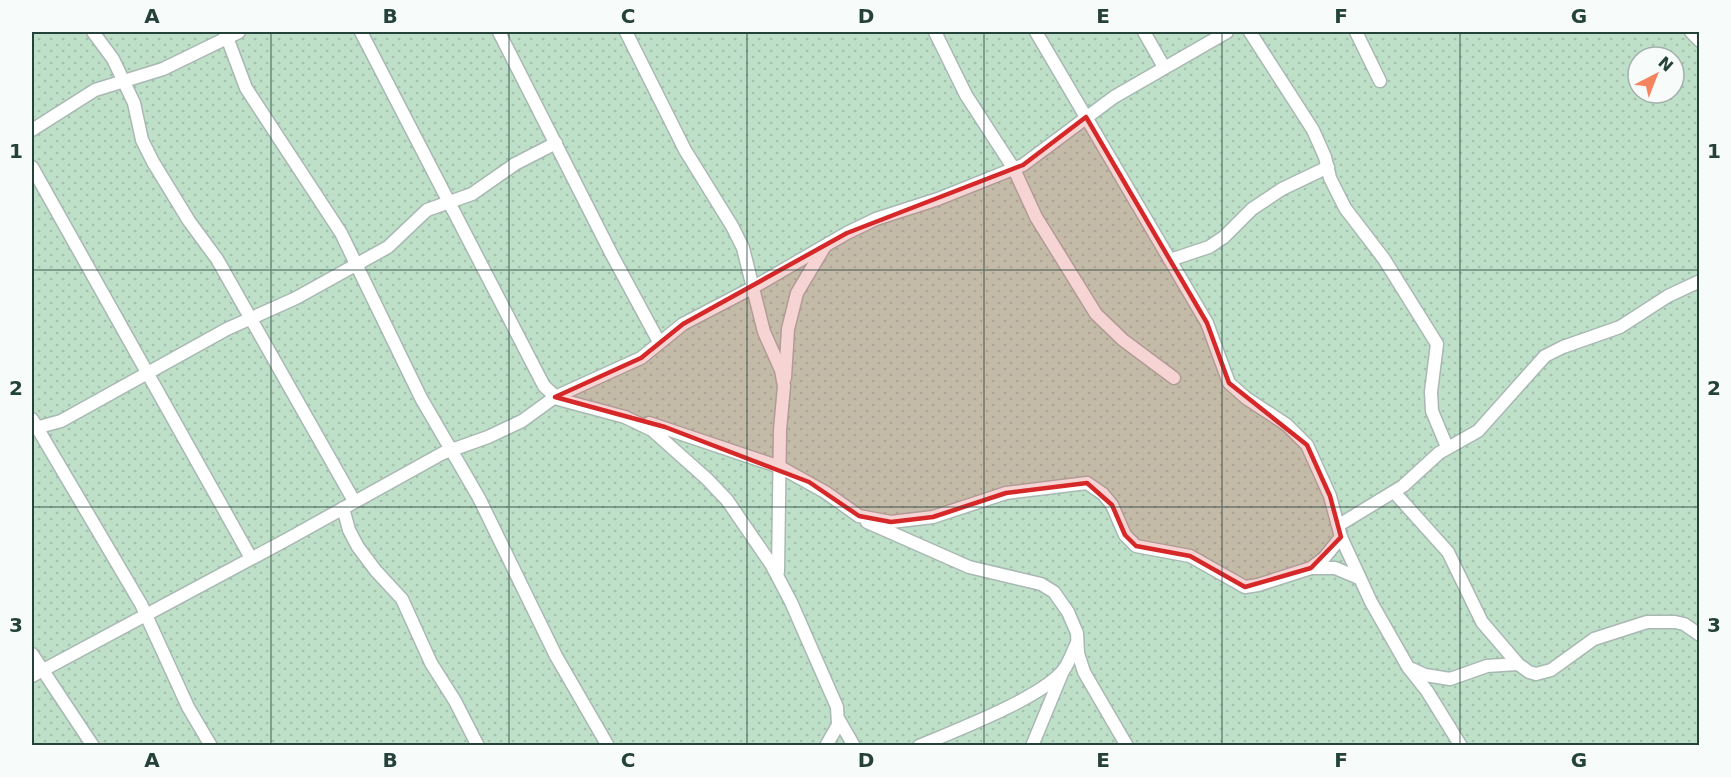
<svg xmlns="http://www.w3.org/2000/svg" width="1731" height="777" font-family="'DejaVu Sans',sans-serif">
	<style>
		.grass { fill: url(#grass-dots); fill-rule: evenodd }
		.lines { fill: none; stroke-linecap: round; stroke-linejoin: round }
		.street-casing { stroke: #a8b8b2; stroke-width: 15 }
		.street { stroke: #fff; stroke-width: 12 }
		.marked { fill: #d62828; fill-opacity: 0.2; stroke: #d62828; stroke-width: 4.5; stroke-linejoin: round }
		.grid { fill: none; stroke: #24423a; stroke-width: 1.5; stroke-opacity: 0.55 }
		.neatline { fill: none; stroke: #24423a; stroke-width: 2 }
		.grid-label { font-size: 20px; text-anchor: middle; font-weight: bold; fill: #24423a }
	</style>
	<defs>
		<pattern id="grass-dots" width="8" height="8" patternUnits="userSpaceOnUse" patternTransform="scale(1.5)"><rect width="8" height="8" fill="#bfe0c8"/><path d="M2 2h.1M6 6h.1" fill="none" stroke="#a4c1ad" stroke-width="1.8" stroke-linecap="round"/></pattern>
	</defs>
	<rect width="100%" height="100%" fill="#e6efeb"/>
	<path class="grass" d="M 32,32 L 1699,32 L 1699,745 L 32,745 ZM 1638,57 L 1674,57 L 1674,93 L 1638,93 Z"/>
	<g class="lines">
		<defs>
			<g id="street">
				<path d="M 93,32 L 113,59 L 134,103 L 142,140 L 153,162 L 189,221 L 217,259 L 354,501"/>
				<path d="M 225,32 L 246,88 L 341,233 L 421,398 L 479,498 L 556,656 L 608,746"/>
				<path d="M 361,32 L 544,386 L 558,399 L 625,417 L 652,430 L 707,479 L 727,500 L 771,564 L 791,602 L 837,707 L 838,725 L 826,746"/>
				<path d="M 499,32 L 612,255 L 659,342"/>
				<path d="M 626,32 L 685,150 L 732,226 L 743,248 L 764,332 L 781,370 L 784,386 L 780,430 L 778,572"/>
				<path d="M 935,32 L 966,95 L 1014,169 L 1036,217 L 1096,314 L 1123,340 L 1174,378"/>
				<path d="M 1036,32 L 1207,323 L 1229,383 L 1246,398 L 1287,425 L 1307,445 L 1330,496 L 1341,537 L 1371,602 L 1408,667 L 1427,691 L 1461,746"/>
				<path d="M 1144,32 L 1164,67"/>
				<path d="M 1250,32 L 1313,130 L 1325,157 L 1330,178 L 1345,208 L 1384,259 L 1437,344 L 1431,392 L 1432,411 L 1447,447"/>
				<path d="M 1356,32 L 1380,81"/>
				<path d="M 1691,32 L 1700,41"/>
				<path d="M 32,130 L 95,90 L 163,69 L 239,32"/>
				<path d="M 32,167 L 251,558"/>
				<path d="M 1170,260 L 1209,247 L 1224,237 L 1252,209 L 1282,189 L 1328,167"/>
				<path d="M 785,378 L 788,329 L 797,293 L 825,246"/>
				<path d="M 32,419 L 141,604 L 188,707 L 211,746"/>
				<path d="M 649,423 L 780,467 L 825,492 L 859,516 L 891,522 L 933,517 L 1006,493 L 1087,483 L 1103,494 L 1112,505 L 1125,535 L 1136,546 L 1190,556 L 1245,587 L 1258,585 L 1311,568 L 1324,558 L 1341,537"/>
				<path d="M 32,429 L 61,421 L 227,329 L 296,298 L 388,247 L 427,210 L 472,194 L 515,164 L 556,143"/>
				<path d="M 1394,492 L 1448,552 L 1482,622 L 1518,664 L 1529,672 L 1536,674 L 1551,670 L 1594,639 L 1647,622 L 1675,622 L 1684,624 L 1700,635"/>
				<path d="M 343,508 L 349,530 L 358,547 L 376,571 L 402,599 L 431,663 L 455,701 L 478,746"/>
				<path d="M 867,522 L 969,567 L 1041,584 L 1054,592 L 1068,612 L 1077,633 L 1078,653 L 1084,672 L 1127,746"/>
				<path d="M 1339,525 L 1403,486 L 1439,453 L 1478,431 L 1545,356 L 1563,347 L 1620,327 L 1668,296 L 1700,281"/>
				<path d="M 1312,568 L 1335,568 L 1359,578"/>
				<path d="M 32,654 L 93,746"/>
				<path d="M 1412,669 L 1425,675 L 1450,679 L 1487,666 L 1518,664"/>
				<path d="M 32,676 L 286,540 L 443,453 L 488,437 L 522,421 L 555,397 L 641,358 L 683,324 L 752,288 L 847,233 L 876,219 L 938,199 L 1023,165 L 1114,97 L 1227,32"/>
				<path d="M 839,720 L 854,746"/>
				<path d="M 919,746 C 954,731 1045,697 1065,668 C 1070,660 1073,651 1077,643"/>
				<path d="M 1032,746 L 1063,671"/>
			</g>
		</defs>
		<use href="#street" class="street-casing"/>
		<use href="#street" class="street"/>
	</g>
	<path class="marked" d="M 1086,117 L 1207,323 L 1229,383 L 1307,445 L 1330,496 L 1341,537 L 1311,568 L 1245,587 L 1190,556 L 1136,546 L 1125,535 L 1112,505 L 1087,483 L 1006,493 L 933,517 L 891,522 L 859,516 L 809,482 L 665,427 L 555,397 L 641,358 L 683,324 L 847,233 L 1023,165 Z"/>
	<path class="grid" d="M 271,32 L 271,746M 509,32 L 509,746M 747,32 L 747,746M 984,32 L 984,746M 1222,32 L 1222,746M 1460,32 L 1460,746M 32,270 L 1700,270M 32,507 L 1700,507"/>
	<rect width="1731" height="777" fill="none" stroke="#f7fbf9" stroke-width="66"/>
	<g transform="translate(1656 75) rotate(42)"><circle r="28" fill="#f7fbf9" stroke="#a3b1ad" stroke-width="1.5"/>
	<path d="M0-4.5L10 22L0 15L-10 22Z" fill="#f4845f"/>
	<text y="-9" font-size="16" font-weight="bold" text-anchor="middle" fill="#24423a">N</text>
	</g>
	<rect x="33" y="33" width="1665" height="711" class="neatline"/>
	<g class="grid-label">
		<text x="152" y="23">A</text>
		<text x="390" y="23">B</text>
		<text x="628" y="23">C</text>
		<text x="866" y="23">D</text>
		<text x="1103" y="23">E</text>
		<text x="1341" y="23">F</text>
		<text x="1579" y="23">G</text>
		<text x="16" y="158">1</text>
		<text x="1714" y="158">1</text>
		<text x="16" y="395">2</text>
		<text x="1714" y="395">2</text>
		<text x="16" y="632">3</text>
		<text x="1714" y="632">3</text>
		<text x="152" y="767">A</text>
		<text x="390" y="767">B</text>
		<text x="628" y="767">C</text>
		<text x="866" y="767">D</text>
		<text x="1103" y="767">E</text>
		<text x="1341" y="767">F</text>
		<text x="1579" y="767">G</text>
	</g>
</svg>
